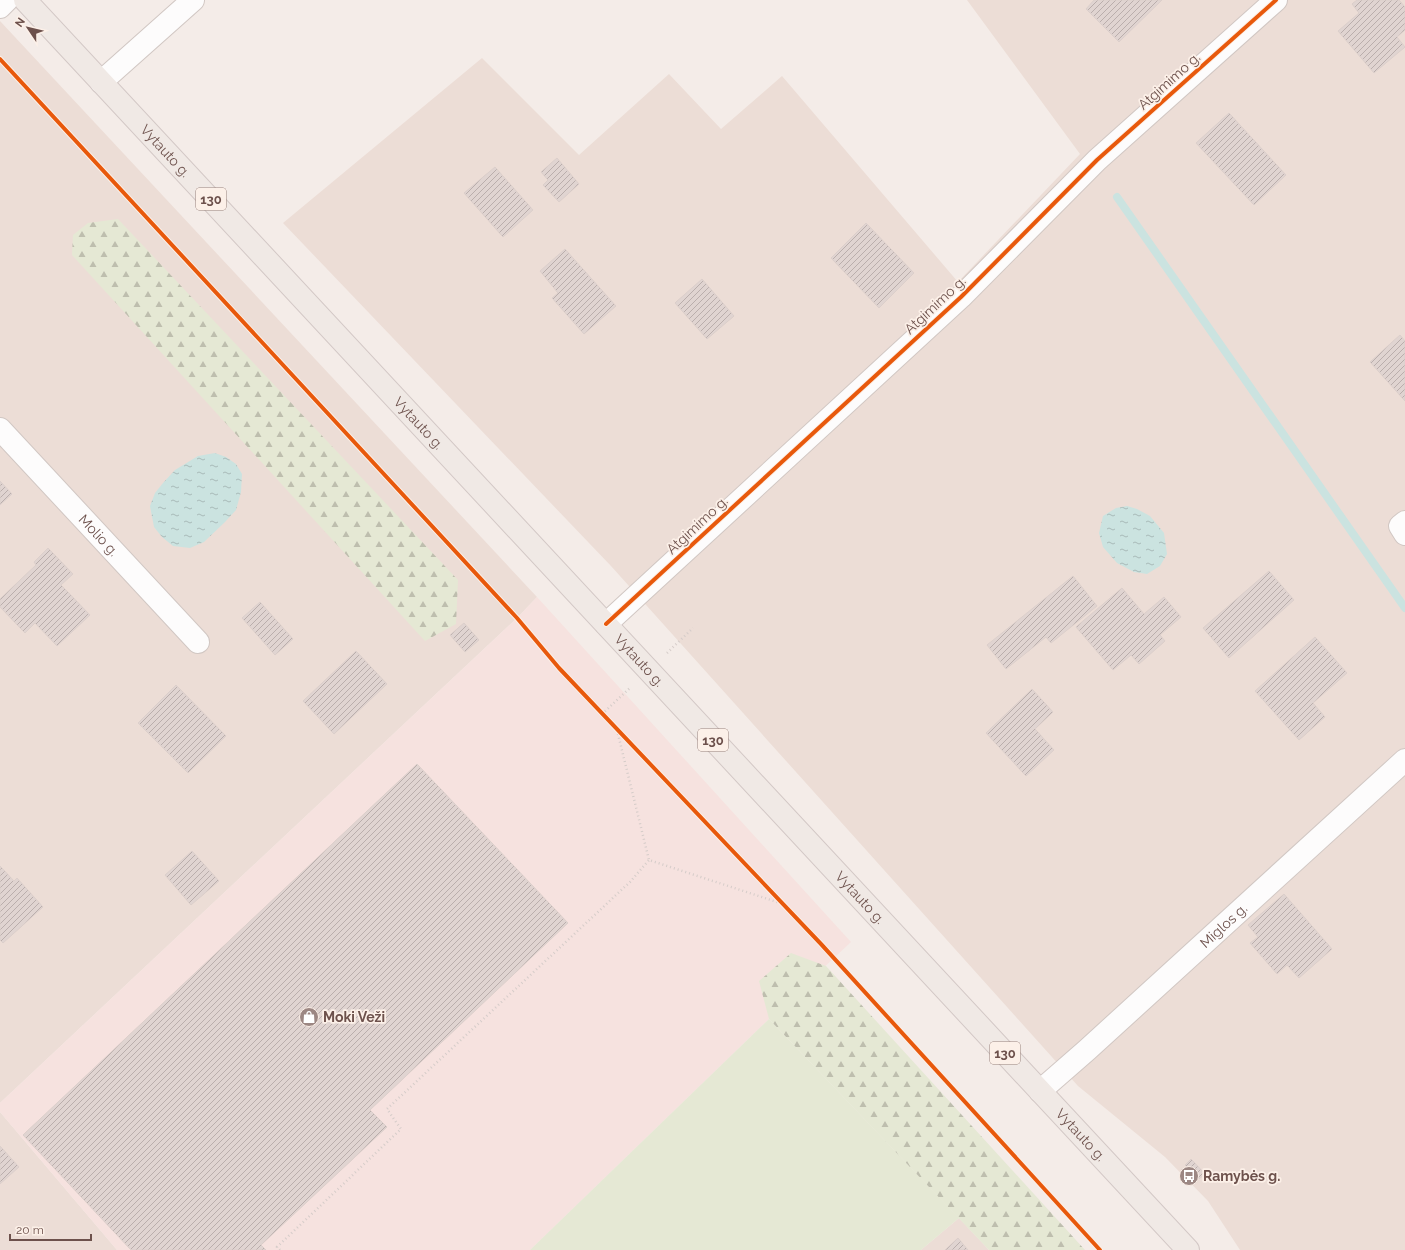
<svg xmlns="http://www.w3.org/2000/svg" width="1405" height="1250" font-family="Raleway,sans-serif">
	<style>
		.residential { fill: #ecddd6 }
		.commercial { fill: #f6e2df }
		.grass { fill: #e5e8d4 }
		.forest { fill: url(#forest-firs) }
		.water { fill: url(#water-ripples) }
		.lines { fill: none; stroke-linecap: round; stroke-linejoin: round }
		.stream { stroke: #cbe3e0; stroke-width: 8 }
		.building { fill: url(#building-hatch); stroke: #dccfcb }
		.minor-casing { stroke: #d1c7c3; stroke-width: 24 }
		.primary-casing { stroke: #d3c8c6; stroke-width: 24 }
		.path { stroke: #d5ccc9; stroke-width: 2.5; stroke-dasharray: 1 3; stroke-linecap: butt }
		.minor { stroke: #fdfcfc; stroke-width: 22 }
		.primary { stroke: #f0e9e5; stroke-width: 22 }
		.cycleway-casing { stroke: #fcf0e8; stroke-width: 6 }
		.cycleway { stroke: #e8590c; stroke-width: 4 }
		.labels { text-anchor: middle; stroke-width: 3.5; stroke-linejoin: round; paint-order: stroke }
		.shield { fill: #fcf0e8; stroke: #98817b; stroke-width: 1 }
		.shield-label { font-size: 13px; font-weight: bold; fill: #6d514c }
		.street-label { font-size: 14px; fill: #6d514c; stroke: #fcf0e8 }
		.poi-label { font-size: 14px; font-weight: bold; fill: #6d514c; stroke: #fcf0e8; text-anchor: start }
	</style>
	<defs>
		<pattern id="forest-firs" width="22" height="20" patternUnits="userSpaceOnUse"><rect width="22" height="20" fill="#e5e8d4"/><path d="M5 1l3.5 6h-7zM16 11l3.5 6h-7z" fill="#bebeae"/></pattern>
		<pattern id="water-ripples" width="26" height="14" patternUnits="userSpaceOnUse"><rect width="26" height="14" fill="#cbe3e0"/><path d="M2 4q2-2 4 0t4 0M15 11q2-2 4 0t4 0" fill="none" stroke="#a9bab8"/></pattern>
		<pattern id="building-hatch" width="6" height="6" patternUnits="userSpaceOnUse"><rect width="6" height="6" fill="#e0d4d1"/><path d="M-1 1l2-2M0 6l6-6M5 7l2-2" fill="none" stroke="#baaeac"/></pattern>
	</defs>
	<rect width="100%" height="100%" fill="#f4ece8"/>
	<g class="residential">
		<path d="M 967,0 L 1405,0 L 1405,1250 L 1240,1250 L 1208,1201 L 1165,1157 L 1078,1086 L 611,566 L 283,223 L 482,58 L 579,155 L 669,74 L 721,129 L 782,76 L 958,282 L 1080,154 Z"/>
		<path d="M 0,21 L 537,597 L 517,618 L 0,1103 Z"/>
		<path d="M 0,1112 L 117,1250 L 0,1250 Z"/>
		<path d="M 959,1218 L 989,1250 L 921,1250 Z"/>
	</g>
	<path class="commercial" d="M 537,597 L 851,942 L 769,1019 L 530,1250 L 117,1250 L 0,1112 L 0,1103 L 517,618 Z"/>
	<path class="grass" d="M 769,1019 L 959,1218 L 921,1250 L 530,1250 Z"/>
	<g class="forest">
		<path d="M 118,219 L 458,580 L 456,624 L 425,641 L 72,255 L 73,235 L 88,223 Z"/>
		<path d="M 791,953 L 826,966 L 1085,1250 L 989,1250 L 769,1019 L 759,981 Z"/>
	</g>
	<g class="water">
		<path d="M 215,453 L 226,457 L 236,464 L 242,474 L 241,492 L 236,510 L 225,522 L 204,542 L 190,548 L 173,546 L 162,537 L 154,527 L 150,506 L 155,493 L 163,483 L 175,470 L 198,456 Z"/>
		<path d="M 1127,506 L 1137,509 L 1150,516 L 1164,533 L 1167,554 L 1160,566 L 1147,574 L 1134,572 L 1117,563 L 1103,547 L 1099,533 L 1103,516 L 1116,508 Z"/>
	</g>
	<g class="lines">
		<path class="stream" d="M 1117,197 L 1405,608"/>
	</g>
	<g class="building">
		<path d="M 1094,0 L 1162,0 L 1119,42 L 1086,9 Z"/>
		<path d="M 1357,0 L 1399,0 L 1405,7 L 1405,30 L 1397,37 L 1405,47 L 1374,73 L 1338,31 L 1359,13 L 1352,4 Z"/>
		<path d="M 1229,113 L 1286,175 L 1254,205 L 1196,143 Z"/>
		<path d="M 557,158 L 579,184 L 559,202 L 543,185 L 548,180 L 541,172 Z"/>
		<path d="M 495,167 L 533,210 L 503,237 L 464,193 Z"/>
		<path d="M 866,223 L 914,273 L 879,308 L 831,258 Z"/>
		<path d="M 565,249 L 616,306 L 584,334 L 552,298 L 558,293 L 540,271 Z"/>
		<path d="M 702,279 L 734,316 L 707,339 L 675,303 Z"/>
		<path d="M 1400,335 L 1405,341 L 1405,401 L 1370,362 Z"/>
		<path d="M 0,481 L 12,494 L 0,505 Z"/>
		<path d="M 48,548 L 73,574 L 61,585 L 90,615 L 57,646 L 35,623 L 25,633 L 0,607 L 0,599 L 36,565 L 34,562 Z"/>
		<path d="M 1269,571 L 1294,600 L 1229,658 L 1203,628 Z"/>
		<path d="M 1073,576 L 1097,606 L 1051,643 L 1046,637 L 1006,669 L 987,645 Z"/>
		<path d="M 1122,588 L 1144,614 L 1164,597 L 1181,617 L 1160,635 L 1165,641 L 1139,664 L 1131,655 L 1113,670 L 1076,627 Z"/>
		<path d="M 260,602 L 293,639 L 275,655 L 242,618 Z"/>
		<path d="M 464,623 L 479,640 L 465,652 L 450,635 Z"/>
		<path d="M 1315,637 L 1347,673 L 1313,703 L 1325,717 L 1299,740 L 1255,691 Z"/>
		<path d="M 356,651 L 387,684 L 334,734 L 303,701 Z"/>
		<path d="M 176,685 L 226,736 L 188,773 L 138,723 Z"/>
		<path d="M 1032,689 L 1053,712 L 1035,729 L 1054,750 L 1026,776 L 986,733 Z"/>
		<path d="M 417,764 L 568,923 L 370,1110 L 387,1127 L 261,1245 L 266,1250 L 131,1250 L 23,1135 Z"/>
		<path d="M 192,851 L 219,881 L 191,905 L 165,875 Z"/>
		<path d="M 0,866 L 14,881 L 17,878 L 43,907 L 3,943 L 0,940 Z"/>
		<path d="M 1284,894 L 1332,949 L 1299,978 L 1287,965 L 1277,974 L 1250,943 L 1258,937 L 1248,925 Z"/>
		<path d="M 0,1146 L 19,1167 L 0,1184 Z"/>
		<path d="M 1191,1159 L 1205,1174 L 1199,1179 L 1185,1165 Z"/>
		<path d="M 958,1238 L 968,1250 L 945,1250 Z"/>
	</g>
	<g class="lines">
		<defs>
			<g id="minor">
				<path d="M 0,7 L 7,0"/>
				<path d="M 101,82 L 193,0"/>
				<path id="s1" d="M 0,429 L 198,642"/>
				<path d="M 1405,522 L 1400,526 L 1405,534"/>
				<path d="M 606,624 L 961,297 L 1097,160 L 1276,0"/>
				<path id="s2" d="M 1040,1091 L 1087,1050 L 1405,760"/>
			</g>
			<g id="primary">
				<path id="s3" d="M 25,0 L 1188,1250"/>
			</g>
		</defs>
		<use href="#minor" class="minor-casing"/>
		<use href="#primary" class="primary-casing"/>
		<g class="path">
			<path d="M 667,653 L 693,628"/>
			<path d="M 602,714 L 631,687"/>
			<path d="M 617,730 L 649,860 L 783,904"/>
			<path d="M 280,1250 L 277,1247 L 401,1129 L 387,1109 L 630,882 L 649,860"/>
		</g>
		<use href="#minor" class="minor"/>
		<use href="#primary" class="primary"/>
		<defs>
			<g id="cycleway">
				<path d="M 0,59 L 517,618 L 559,668 L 821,944 L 1100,1250"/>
				<path d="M 606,624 L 961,297 L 1097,160 L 1276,0"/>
			</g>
		</defs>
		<use href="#cycleway" class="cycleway-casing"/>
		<use href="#cycleway" class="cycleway"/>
	</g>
	<defs>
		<symbol id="shop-disc" viewBox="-11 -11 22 22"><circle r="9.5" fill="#9c8783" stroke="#fcf0e8"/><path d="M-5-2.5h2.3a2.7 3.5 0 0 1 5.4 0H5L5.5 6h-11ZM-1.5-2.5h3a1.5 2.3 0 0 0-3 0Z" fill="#fff"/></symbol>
		<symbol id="bus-disc" viewBox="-11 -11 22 22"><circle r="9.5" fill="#9c8783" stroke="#fcf0e8"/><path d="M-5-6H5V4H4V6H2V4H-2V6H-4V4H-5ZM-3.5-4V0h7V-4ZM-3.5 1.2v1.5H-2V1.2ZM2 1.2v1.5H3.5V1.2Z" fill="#fff"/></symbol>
	</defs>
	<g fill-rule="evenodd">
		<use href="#shop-disc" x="298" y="1006" width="22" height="22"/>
		<use href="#bus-disc" x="1178" y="1165" width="22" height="22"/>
	</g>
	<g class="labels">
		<g class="shield">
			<rect x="196" y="188" width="30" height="22" rx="3"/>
			<rect x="698" y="729" width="30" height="22" rx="3"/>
			<rect x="990" y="1042" width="30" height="22" rx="3"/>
		</g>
		<g class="shield-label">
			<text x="211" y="204">130</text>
			<text x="713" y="745">130</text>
			<text x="1005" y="1058">130</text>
		</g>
		<g class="street-label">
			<text transform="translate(1169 81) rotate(-42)" y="5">Atgimimo g.</text>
			<text dy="5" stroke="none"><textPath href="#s3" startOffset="206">Vytauto g.</textPath></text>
			<text transform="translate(935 305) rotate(-43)" y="5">Atgimimo g.</text>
			<text dy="5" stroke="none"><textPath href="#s3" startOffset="578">Vytauto g.</textPath></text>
			<text transform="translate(697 525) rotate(-43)" y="5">Atgimimo g.</text>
			<text dy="5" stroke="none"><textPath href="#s1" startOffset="145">Molio g.</textPath></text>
			<text dy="5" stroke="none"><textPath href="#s3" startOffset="902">Vytauto g.</textPath></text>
			<text dy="5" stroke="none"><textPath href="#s3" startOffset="1226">Vytauto g.</textPath></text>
			<text dy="5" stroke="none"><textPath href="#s2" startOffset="247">Miglos g.</textPath></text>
			<text dy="5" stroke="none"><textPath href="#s3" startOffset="1550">Vytauto g.</textPath></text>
		</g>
		<g class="poi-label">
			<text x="323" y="1022">Moki Veži</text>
			<text x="1203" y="1181">Ramybės g.</text>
		</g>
	</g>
	<g transform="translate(28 28) rotate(305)" stroke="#fcf0e8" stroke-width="3" paint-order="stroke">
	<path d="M0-3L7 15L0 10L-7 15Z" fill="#6d514c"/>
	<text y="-6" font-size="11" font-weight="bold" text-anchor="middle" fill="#6d514c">N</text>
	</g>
	<path d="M10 1234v6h81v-6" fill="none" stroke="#6d514c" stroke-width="2"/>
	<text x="16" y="1234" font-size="12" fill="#6d514c" stroke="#fcf0e8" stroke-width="3" paint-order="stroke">20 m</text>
</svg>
